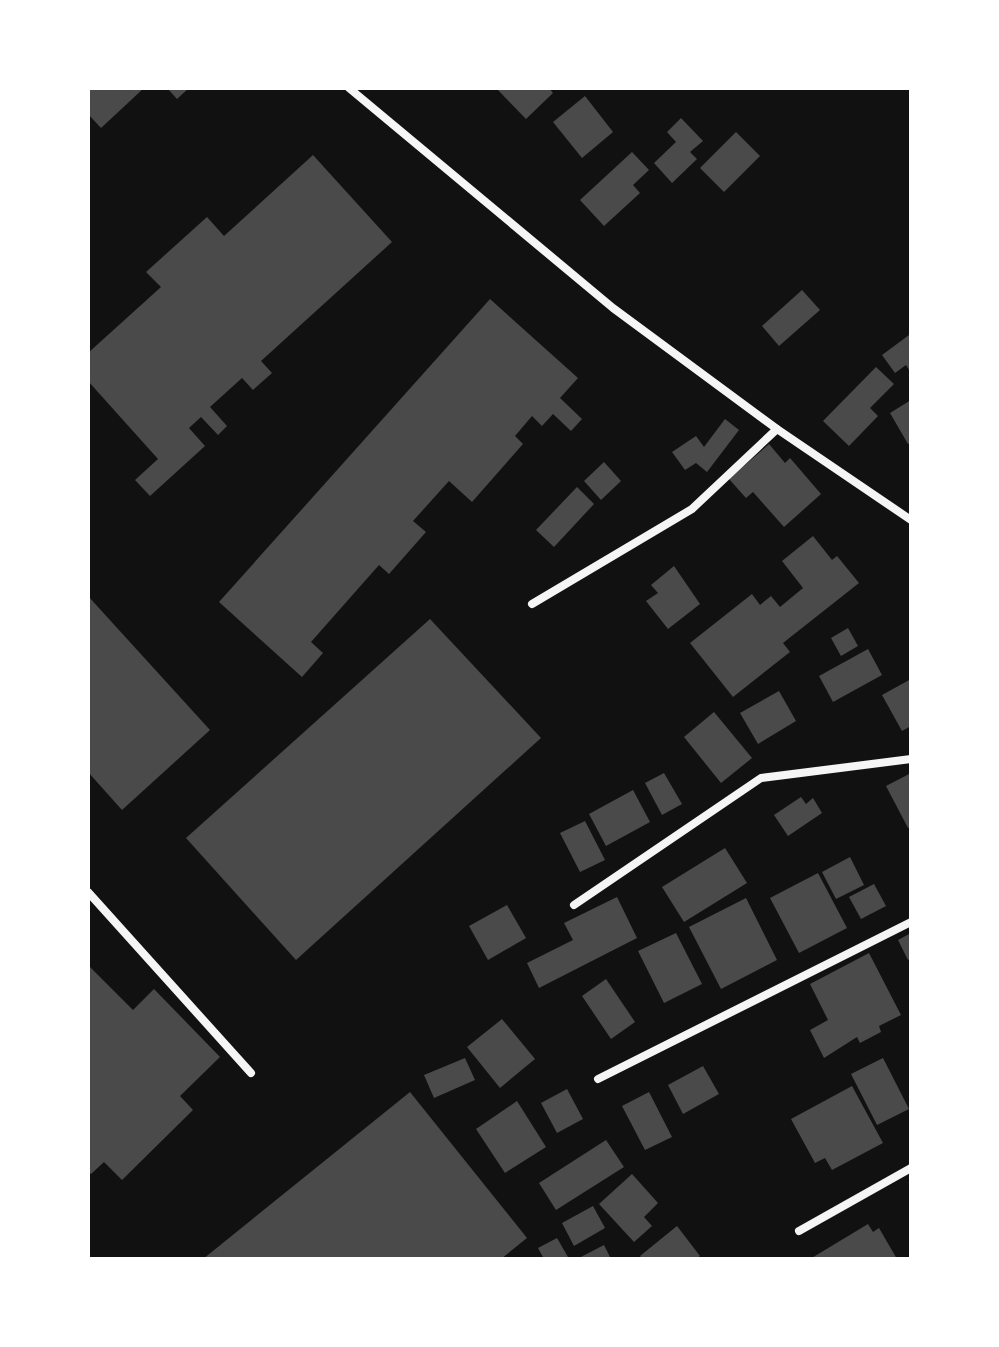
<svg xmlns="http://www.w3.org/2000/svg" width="999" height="1347" font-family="'Varela Round',sans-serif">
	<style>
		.building { fill: #4a4a4a }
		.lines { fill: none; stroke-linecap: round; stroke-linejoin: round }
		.minor { stroke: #f5f5f5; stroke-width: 8 }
	</style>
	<rect width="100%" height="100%" fill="#111"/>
	<g class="building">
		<path d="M 88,88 L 144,88 L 101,128 L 88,114 Z"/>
		<path d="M 167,88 L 189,88 L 177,99 Z"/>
		<path d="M 496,88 L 549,88 L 553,93 L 526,119 Z"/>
		<path d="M 585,96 L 613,132 L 582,158 L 553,122 Z"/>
		<path d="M 681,118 L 703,141 L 690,152 L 697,159 L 672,183 L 654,163 L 676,142 L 667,132 Z"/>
		<path d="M 736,132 L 760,156 L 724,192 L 700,168 Z"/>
		<path d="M 632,152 L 649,170 L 633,185 L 640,193 L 604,226 L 580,200 Z"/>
		<path d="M 313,155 L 392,242 L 261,361 L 272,373 L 253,390 L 242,378 L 210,407 L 227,426 L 218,435 L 201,417 L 189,428 L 205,446 L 150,496 L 135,480 L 158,459 L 88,381 L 88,353 L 161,287 L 146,272 L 207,217 L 224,236 Z"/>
		<path d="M 802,290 L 820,310 L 779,346 L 762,326 Z"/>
		<path d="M 490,299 L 578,378 L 560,398 L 582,419 L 571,431 L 553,414 L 542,426 L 532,416 L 515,436 L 523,444 L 472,502 L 449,481 L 413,521 L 426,532 L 389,574 L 379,565 L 311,642 L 323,653 L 302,677 L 219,602 Z"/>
		<path d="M 909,335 L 911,373 L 906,365 L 895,373 L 882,355 Z"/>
		<path d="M 876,367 L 894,384 L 870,408 L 878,416 L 849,446 L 823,421 Z"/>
		<path d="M 911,400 L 911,442 L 908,444 L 890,413 Z"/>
		<path d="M 725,419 L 739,430 L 707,472 L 696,463 L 685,470 L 672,452 L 696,436 L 704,447 Z"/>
		<path d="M 769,444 L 785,463 L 790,458 L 821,494 L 784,527 L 753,492 L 746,498 L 729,479 Z"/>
		<path d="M 604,462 L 621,481 L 601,500 L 584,481 Z"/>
		<path d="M 577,487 L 594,504 L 554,547 L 536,530 Z"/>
		<path d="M 813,536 L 832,560 L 837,556 L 859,583 L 783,643 L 790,652 L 733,697 L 690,643 L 752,594 L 760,605 L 771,596 L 780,607 L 803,588 L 782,561 Z"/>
		<path d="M 674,566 L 700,604 L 668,629 L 646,601 L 658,593 L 651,585 Z"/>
		<path d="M 88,596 L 210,730 L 122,810 L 88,772 Z"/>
		<path d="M 430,619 L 541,738 L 296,960 L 186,838 Z"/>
		<path d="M 848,628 L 858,646 L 841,656 L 831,638 Z"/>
		<path d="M 868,649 L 882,675 L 833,702 L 819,676 Z"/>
		<path d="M 911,679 L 911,726 L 902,731 L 882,695 Z"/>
		<path d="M 779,691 L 796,721 L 758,744 L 740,713 Z"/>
		<path d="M 714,712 L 752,758 L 721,783 L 684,737 Z"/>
		<path d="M 664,773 L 682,804 L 662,815 L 645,783 Z"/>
		<path d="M 911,773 L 911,827 L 908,828 L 886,786 Z"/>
		<path d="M 633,790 L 650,822 L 606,846 L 589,814 Z"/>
		<path d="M 801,797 L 806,804 L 813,798 L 822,813 L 788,836 L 774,815 Z"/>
		<path d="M 585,821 L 605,860 L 580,872 L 560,833 Z"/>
		<path d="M 725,848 L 747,883 L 684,922 L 662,887 Z"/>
		<path d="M 850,857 L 864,885 L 836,899 L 822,872 Z"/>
		<path d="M 818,873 L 847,928 L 799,953 L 770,898 Z"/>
		<path d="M 874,884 L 886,906 L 861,919 L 849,897 Z"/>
		<path d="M 617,897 L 637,938 L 539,988 L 527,963 L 573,940 L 564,923 Z"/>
		<path d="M 746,898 L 777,960 L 721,989 L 689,927 Z"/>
		<path d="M 507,905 L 526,938 L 488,960 L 469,926 Z"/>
		<path d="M 676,933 L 702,984 L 664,1003 L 638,951 Z"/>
		<path d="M 911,933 L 911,958 L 908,960 L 898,940 Z"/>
		<path d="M 869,953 L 901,1015 L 879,1026 L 881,1032 L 860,1043 L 857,1037 L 824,1058 L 810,1030 L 828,1020 L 810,984 Z"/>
		<path d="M 88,965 L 133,1010 L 154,989 L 220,1057 L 180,1096 L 193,1110 L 122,1180 L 104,1162 L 91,1174 L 88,1171 Z"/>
		<path d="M 606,979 L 635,1022 L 611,1039 L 582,996 Z"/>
		<path d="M 502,1019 L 535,1059 L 500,1088 L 467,1047 Z"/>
		<path d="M 465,1058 L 475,1080 L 434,1098 L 424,1075 Z"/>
		<path d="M 883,1058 L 909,1109 L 877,1125 L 851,1074 Z"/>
		<path d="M 703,1066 L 719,1094 L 683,1114 L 668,1085 Z"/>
		<path d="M 852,1086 L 883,1143 L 832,1170 L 825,1158 L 815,1163 L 791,1119 Z"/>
		<path d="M 567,1089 L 583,1119 L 557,1133 L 541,1103 Z"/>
		<path d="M 410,1092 L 527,1238 L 501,1259 L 203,1259 Z"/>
		<path d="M 649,1092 L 672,1137 L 645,1150 L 622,1106 Z"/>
		<path d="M 517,1101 L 546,1147 L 505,1173 L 476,1129 Z"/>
		<path d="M 606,1140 L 624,1167 L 556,1210 L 539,1183 Z"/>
		<path d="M 632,1174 L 658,1203 L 644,1217 L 652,1226 L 634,1242 L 599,1204 Z"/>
		<path d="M 593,1206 L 605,1228 L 574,1246 L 562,1223 Z"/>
		<path d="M 868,1224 L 873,1232 L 879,1228 L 897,1259 L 810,1259 Z"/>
		<path d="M 677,1226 L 700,1256 L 696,1259 L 642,1259 L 640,1256 Z"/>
		<path d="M 557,1238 L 568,1257 L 544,1259 L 538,1248 Z"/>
		<path d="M 604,1245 L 611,1259 L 577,1259 Z"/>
	</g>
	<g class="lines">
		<g class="minor">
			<path d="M 349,88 L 613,308 L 777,429 L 911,520"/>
			<path d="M 532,604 L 692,509 L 777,429"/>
			<path d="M 88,892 L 251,1073"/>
			<path d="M 574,905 L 761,778 L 911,759"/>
			<path d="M 598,1079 L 911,922"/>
			<path d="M 799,1231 L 911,1168"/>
		</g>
	</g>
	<rect width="999" height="1347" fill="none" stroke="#ffffff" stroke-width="180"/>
</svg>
